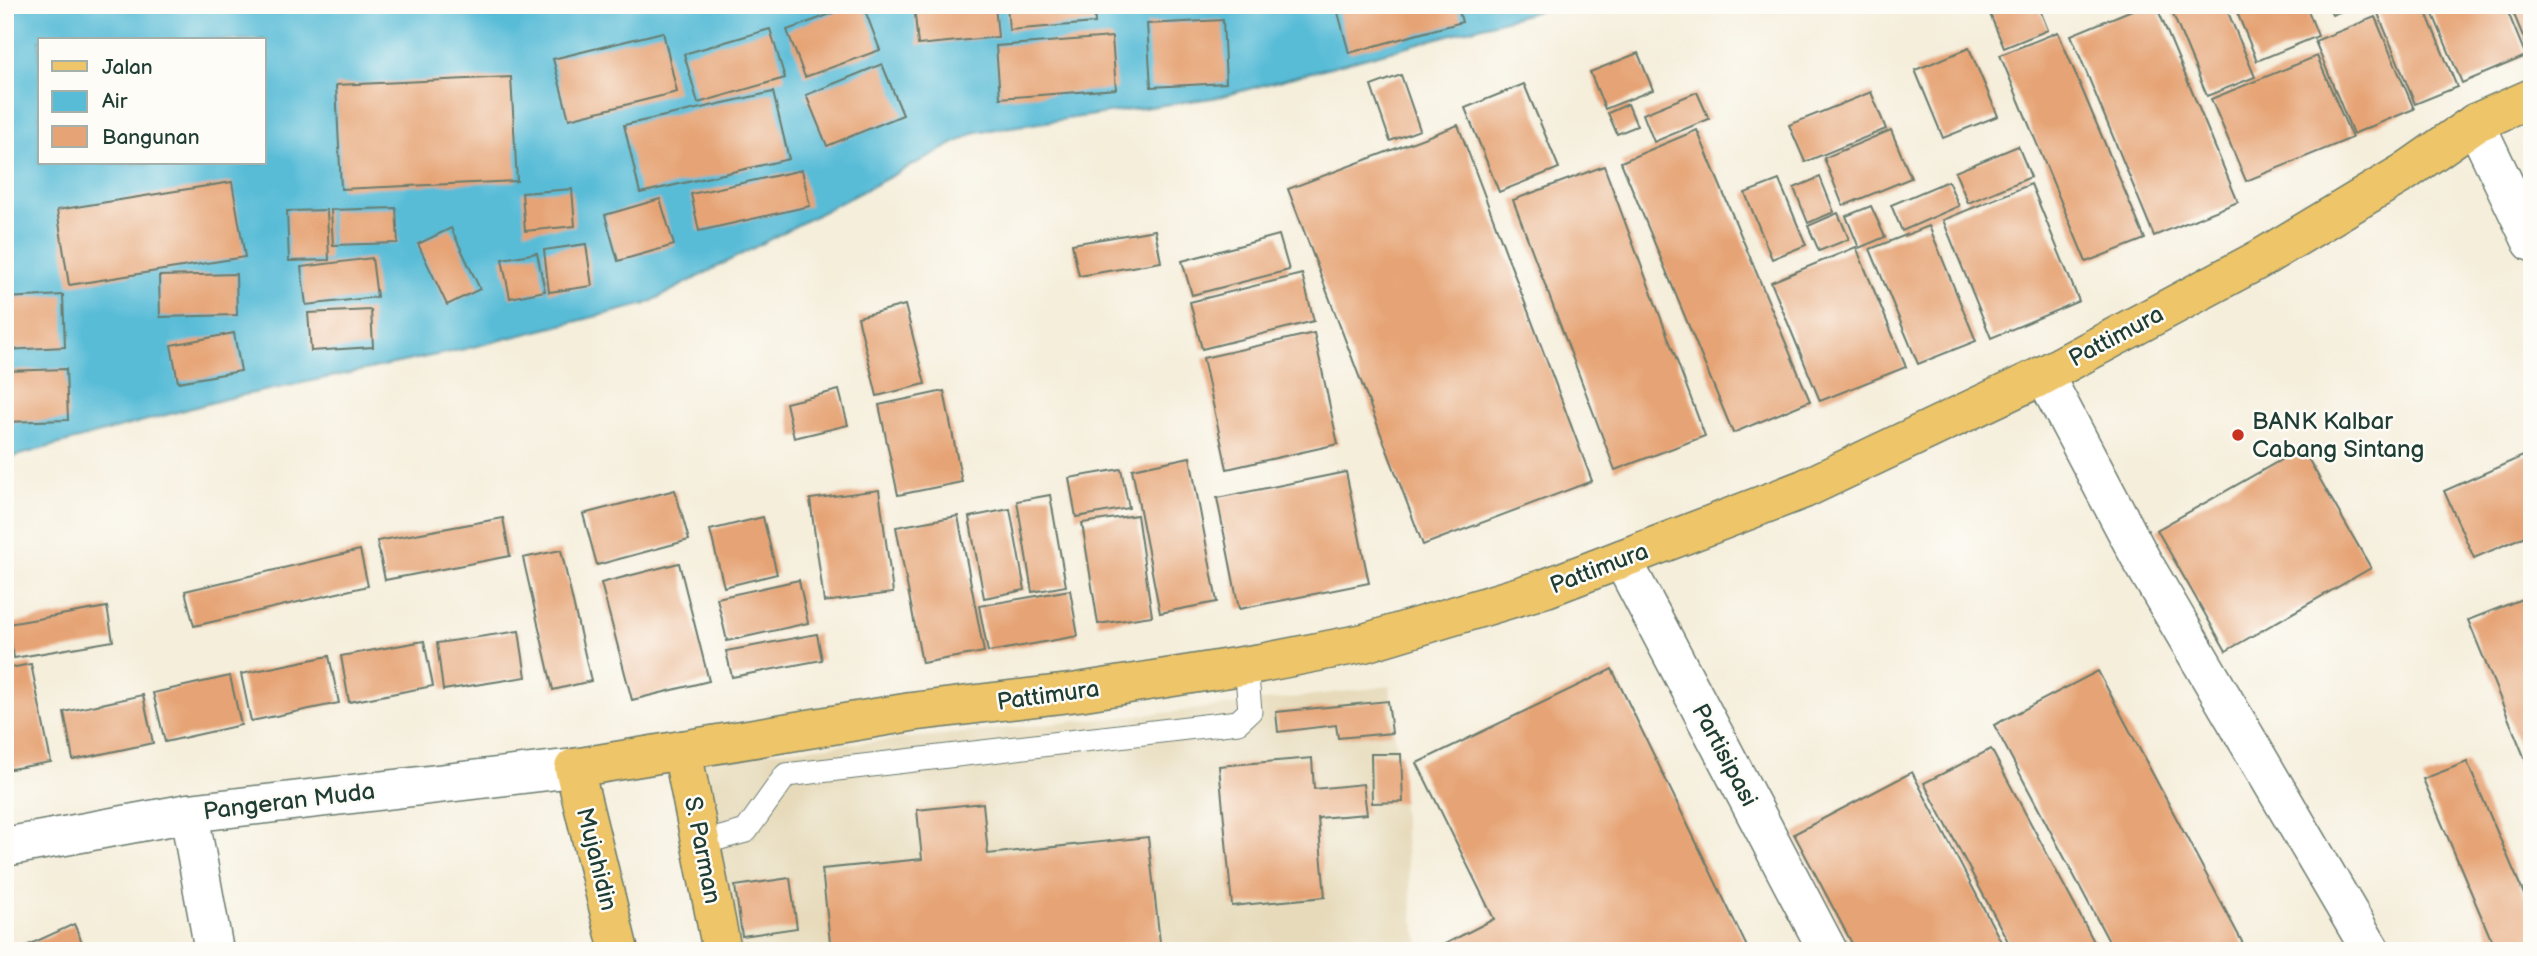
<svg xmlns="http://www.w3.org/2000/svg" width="2537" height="956" font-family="'Balsamiq Sans',sans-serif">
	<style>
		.built { fill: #e6daba }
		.water { fill: #59bcd7; stroke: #3c7c86; stroke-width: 2; fill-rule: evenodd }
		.building { fill: #e6a476 }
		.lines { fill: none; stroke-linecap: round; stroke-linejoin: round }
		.lane-casing { stroke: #6a7b6e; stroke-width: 25 }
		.street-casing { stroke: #6a7b6e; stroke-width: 41 }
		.primary-casing { stroke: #6a7b6e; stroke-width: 41 }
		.lane { stroke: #fff; stroke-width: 23 }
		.street { stroke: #fff; stroke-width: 38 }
		.primary { stroke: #eec569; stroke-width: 38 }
		.poi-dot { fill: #c8321e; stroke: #fdfcf7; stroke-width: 2.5 }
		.labels { text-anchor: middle; stroke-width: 5; stroke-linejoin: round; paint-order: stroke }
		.street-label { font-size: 24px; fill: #1f3d34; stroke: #fdfcf7 }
		.poi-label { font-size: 24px; fill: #1f3d34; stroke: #fdfcf7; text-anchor: start }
	</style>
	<rect width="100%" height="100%" fill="#fdfcf7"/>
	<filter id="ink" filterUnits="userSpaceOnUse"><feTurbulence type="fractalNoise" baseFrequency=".0143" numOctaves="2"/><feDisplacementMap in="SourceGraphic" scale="14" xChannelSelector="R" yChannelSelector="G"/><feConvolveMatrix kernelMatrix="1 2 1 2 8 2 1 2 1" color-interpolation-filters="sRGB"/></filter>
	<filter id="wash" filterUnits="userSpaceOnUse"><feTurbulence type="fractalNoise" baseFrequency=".00686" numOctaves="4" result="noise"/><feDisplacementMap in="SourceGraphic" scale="28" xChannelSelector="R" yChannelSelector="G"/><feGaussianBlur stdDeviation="1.57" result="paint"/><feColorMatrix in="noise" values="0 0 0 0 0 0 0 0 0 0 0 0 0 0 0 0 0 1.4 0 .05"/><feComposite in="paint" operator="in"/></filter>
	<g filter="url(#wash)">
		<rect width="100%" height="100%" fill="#f5eedb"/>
		<path class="built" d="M 1390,686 L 1413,919 L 1422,951 L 731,951 L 686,760 L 1173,712 Z"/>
		<path class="water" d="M 5,5 L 1561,5 L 1219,97 L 976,132 L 646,304 L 465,349 L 225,399 L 5,459 ZM 40,40 L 264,40 L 264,163 L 40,163 Z"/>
		<g id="blocks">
			<g class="building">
				<path d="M 855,5 L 863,5 L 880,50 L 805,77 L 787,30 Z"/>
				<path d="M 914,5 L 995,5 L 998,37 L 918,45 Z"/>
				<path d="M 1007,5 L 1094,5 L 1095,23 L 1009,30 Z"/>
				<path d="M 1145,5 L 1203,5 L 1203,7 L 1146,11 Z"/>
				<path d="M 1336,5 L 1457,5 L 1462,22 L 1349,53 Z"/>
				<path d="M 1991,5 L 2038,5 L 2048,30 L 2004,48 L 1987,7 Z"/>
				<path d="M 2144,5 L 2156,5 L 2238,202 L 2154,236 L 2071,35 Z"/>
				<path d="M 2169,5 L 2225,5 L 2255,77 L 2207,96 Z"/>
				<path d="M 2234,5 L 2306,5 L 2318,36 L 2257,61 Z"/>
				<path d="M 2328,5 L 2357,5 L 2332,15 Z"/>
				<path d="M 2392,5 L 2423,5 L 2457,87 L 2415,104 L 2377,11 Z"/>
				<path d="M 2429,5 L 2505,5 L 2526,56 L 2462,83 Z"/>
				<path d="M 2510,5 L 2532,5 L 2532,44 L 2527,46 Z"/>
				<path d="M 2375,17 L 2414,109 L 2353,134 L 2315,41 Z"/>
				<path d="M 1223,20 L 1226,83 L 1151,87 L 1147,24 Z"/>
				<path d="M 770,29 L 785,78 L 698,103 L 684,54 Z"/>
				<path d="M 663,32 L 677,92 L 569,119 L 553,59 Z"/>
				<path d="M 2058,32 L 2145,239 L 2086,262 L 2000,55 Z"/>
				<path d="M 1112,37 L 1116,89 L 1000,98 L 996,46 Z"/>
				<path d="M 1969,48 L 1998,116 L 1943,138 L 1915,70 Z"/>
				<path d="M 1638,53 L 1653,90 L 1605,109 L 1590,72 Z"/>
				<path d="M 2317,56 L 2352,138 L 2246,181 L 2211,99 Z"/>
				<path d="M 882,64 L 903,115 L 827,146 L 806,95 Z"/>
				<path d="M 1401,75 L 1420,130 L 1390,141 L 1371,86 Z"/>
				<path d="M 511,77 L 517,181 L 341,189 L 336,85 Z"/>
				<path d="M 1524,84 L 1559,168 L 1499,192 L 1465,108 Z"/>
				<path d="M 773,92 L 789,159 L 640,193 L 624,125 Z"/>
				<path d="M 1697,92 L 1709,119 L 1654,142 L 1643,114 Z"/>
				<path d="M 1871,92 L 1886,129 L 1805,162 L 1789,125 Z"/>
				<path d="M 1628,104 L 1637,126 L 1617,134 L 1608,113 Z"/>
				<path d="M 1458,125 L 1592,481 L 1423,545 L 1288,189 Z"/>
				<path d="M 1697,130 L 1810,401 L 1733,433 L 1621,162 Z"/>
				<path d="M 1891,130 L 1911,178 L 1843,206 L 1824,158 Z"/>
				<path d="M 2018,146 L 2031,177 L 1968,203 L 1955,172 Z"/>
				<path d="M 1604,166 L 1705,436 L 1615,470 L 1513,200 Z"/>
				<path d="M 802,170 L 810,206 L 699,231 L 691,194 Z"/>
				<path d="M 1820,177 L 1834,212 L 1808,223 L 1794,188 Z"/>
				<path d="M 1779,180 L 1806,245 L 1772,259 L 1745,193 Z"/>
				<path d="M 1948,181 L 1959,206 L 1902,231 L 1891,205 Z"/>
				<path d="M 232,182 L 245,257 L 69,285 L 57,210 Z"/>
				<path d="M 2031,184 L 2079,301 L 1991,338 L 1943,220 Z"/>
				<path d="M 572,189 L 575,226 L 525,231 L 522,193 Z"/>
				<path d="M 660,199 L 674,245 L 618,261 L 605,215 Z"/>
				<path d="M 1871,206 L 1885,237 L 1859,248 L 1846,216 Z"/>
				<path d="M 396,208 L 398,243 L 333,245 L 331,210 Z"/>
				<path d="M 327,210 L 329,260 L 289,261 L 287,211 Z"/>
				<path d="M 1838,213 L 1849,239 L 1819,251 L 1808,226 Z"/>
				<path d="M 1929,226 L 1976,341 L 1918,364 L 1870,249 Z"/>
				<path d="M 451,228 L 480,289 L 447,305 L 418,244 Z"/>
				<path d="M 1155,230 L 1161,262 L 1079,276 L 1072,244 Z"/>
				<path d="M 1279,235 L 1289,270 L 1192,295 L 1182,261 Z"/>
				<path d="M 586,244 L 592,286 L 549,292 L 544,250 Z"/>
				<path d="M 1856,247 L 1906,367 L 1820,401 L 1771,282 Z"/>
				<path d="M 537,253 L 545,291 L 510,298 L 502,259 Z"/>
				<path d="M 372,258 L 377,297 L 306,305 L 301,267 Z"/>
				<path d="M 236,274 L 237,315 L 160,317 L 159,276 Z"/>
				<path d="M 1302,274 L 1314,321 L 1202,349 L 1190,302 Z"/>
				<path d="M 63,295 L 65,347 L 5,350 L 5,298 Z"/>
				<path d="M 905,305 L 925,384 L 877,396 L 858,317 Z"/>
				<path d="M 371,310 L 373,347 L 311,351 L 308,313 Z"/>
				<path d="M 234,333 L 241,371 L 178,382 L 171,345 Z"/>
				<path d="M 1314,333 L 1338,444 L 1227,469 L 1203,358 Z"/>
				<path d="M 66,369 L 68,420 L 5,422 L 5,371 Z"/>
				<path d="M 839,390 L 848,425 L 794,438 L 786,403 Z"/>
				<path d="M 944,391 L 962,482 L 898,495 L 879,405 Z"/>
				<path d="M 2302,448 L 2371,568 L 2226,651 L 2157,530 Z"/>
				<path d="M 2532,452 L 2532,533 L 2474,558 L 2444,491 Z"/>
				<path d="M 1190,457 L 1217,602 L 1160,613 L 1132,469 Z"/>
				<path d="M 1121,469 L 1129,508 L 1076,517 L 1069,478 Z"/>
				<path d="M 1346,472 L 1369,583 L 1239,609 L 1217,498 Z"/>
				<path d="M 675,490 L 689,540 L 597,565 L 583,514 Z"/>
				<path d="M 879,490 L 893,593 L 824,602 L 810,499 Z"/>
				<path d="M 1050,495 L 1066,586 L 1032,592 L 1017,501 Z"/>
				<path d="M 1010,509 L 1025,590 L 984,598 L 969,517 Z"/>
				<path d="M 1137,515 L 1152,616 L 1098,624 L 1082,523 Z"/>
				<path d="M 958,516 L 984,652 L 922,663 L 896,527 Z"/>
				<path d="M 763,517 L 777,574 L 724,587 L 710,530 Z"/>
				<path d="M 503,518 L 510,556 L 385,580 L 377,541 Z"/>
				<path d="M 360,550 L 368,586 L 194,626 L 185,591 Z"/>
				<path d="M 561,550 L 591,681 L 553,690 L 523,558 Z"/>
				<path d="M 679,563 L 709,681 L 632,700 L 601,583 Z"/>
				<path d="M 799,580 L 808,623 L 727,641 L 717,598 Z"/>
				<path d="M 1070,590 L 1078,636 L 988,652 L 979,606 Z"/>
				<path d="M 2532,595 L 2532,776 L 2468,620 Z"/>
				<path d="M 107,607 L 113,641 L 14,658 L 8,624 Z"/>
				<path d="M 519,631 L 526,677 L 443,690 L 437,643 Z"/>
				<path d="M 817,634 L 822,660 L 732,677 L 726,651 Z"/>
				<path d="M 424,641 L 433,686 L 349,702 L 341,656 Z"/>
				<path d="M 329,656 L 339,703 L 251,721 L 241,674 Z"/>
				<path d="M 31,664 L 51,762 L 5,770 L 5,669 Z"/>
				<path d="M 1612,669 L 1749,951 L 1438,951 L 1437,948 L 1494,919 L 1417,763 Z"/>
				<path d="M 2098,671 L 2247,951 L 2114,951 L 1994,725 Z"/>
				<path d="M 230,676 L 241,725 L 165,742 L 153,693 Z"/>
				<path d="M 143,695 L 153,743 L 73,760 L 64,712 Z"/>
				<path d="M 1388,701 L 1392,733 L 1338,738 L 1336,725 L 1278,732 L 1276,712 Z"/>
				<path d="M 1991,749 L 2099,951 L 2013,951 L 1924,783 Z"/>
				<path d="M 1371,754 L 1401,754 L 1403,802 L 1372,803 Z"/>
				<path d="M 1312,758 L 1314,789 L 1363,784 L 1367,814 L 1318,818 L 1325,897 L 1232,906 L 1219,766 Z"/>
				<path d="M 2467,762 L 2532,913 L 2532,951 L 2496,951 L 2423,779 Z"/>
				<path d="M 1912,772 L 2006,951 L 1856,951 L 1794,834 Z"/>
				<path d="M 983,803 L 988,854 L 1148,837 L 1161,951 L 831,951 L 822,869 L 922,859 L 917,810 Z"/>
				<path d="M 790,878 L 797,928 L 742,936 L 735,886 Z"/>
				<path d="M 74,924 L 86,951 L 28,951 L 26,946 Z"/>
			</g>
		</g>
	</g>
	<g filter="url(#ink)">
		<use href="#blocks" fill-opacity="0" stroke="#6a7b6e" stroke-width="2"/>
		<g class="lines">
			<defs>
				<path id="lane" d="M 702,843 L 746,831 L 786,775 L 1238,722 L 1250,711 L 1246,665"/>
				<g id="street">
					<path d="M 2475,123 L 2532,242"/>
					<path d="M 2044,375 L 2141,559 L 2371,951"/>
					<path d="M 1622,559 L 1828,951"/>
					<path d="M 189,813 L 214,951"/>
					<path d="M 5,847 L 189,813 L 574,768"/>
				</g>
				<g id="primary">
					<path d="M 682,750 L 722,951"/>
					<path d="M 619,951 L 574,768 L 911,712 L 1078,692 L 1261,663 L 1364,643 L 1546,588 L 1804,489 L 2044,375 L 2260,259 L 2405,172 L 2475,123 L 2532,98"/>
				</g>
			</defs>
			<use href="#lane" class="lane-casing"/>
			<use href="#street" class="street-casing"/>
			<use href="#primary" class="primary-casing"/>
			<use href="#lane" class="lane"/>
			<use href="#street" class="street"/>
			<use href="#primary" class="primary"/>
		</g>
	</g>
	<circle class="poi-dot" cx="2238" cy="435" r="7"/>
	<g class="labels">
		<g class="street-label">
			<text transform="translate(2116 336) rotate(-28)" y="8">Pattimura</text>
			<text transform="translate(1599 568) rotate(-21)" y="8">Pattimura</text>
			<text transform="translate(1048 695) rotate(-8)" y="8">Pattimura</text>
			<text transform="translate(1725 755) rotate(62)" y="8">Partisipasi</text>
			<text transform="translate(289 801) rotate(-7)" y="8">Pangeran Muda</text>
			<text transform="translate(703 850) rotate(79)" y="8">S. Parman</text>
			<text transform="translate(597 859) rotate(76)" y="8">Mujahidin</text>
		</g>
		<g class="poi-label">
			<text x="2252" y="429">BANK Kalbar<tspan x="2252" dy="28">Cabang Sintang</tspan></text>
		</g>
	</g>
	<rect width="2537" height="956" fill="none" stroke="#fdfcf7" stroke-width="28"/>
	<rect x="38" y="38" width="228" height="126" fill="#fdfcf7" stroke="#a4b0a9" stroke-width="2"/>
	<rect x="52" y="61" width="35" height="10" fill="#eec569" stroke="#a4b0a9" stroke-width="2"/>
	<text x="102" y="74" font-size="21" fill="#1f3d34">Jalan</text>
	<rect x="52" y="91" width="35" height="21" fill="#59bcd7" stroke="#a4b0a9" stroke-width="2"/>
	<text x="102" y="108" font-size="21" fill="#1f3d34">Air</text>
	<rect x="52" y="126" width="35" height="21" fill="#e6a476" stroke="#a4b0a9" stroke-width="2"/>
	<text x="102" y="144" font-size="21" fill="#1f3d34">Bangunan</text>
</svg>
